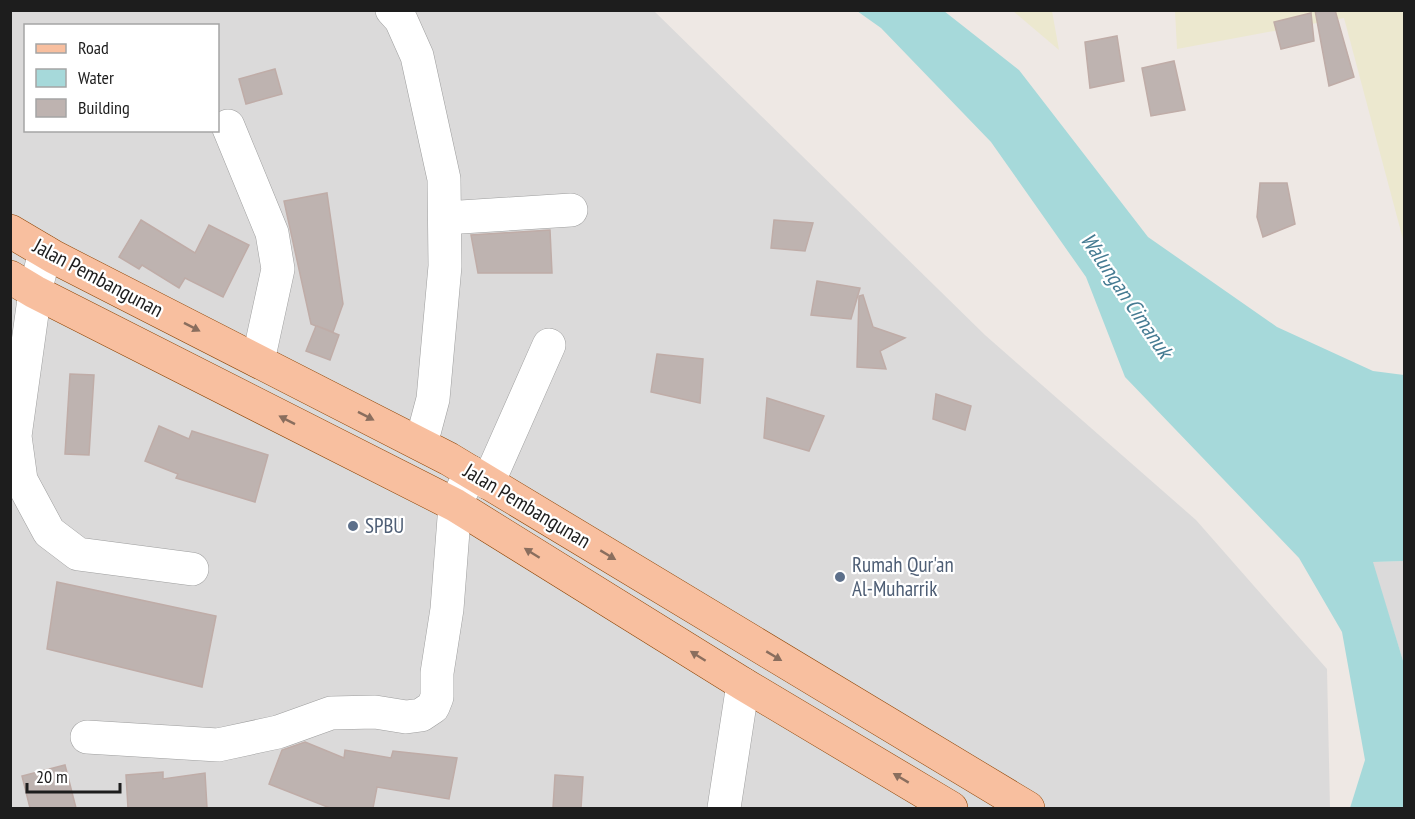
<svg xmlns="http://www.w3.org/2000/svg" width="1415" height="819" font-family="'PT Sans Narrow',sans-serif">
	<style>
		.residential { fill: #dbdada; fill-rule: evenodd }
		.farmland { fill: #ece8cf }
		.water { fill: #a6d9da }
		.building { fill: #beb3b0; stroke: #bfaca7; stroke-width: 1.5 }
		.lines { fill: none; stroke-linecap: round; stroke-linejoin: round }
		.minor-casing { stroke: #9e9e9e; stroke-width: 34 }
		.major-casing { stroke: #904606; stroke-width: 34 }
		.minor { stroke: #fff; stroke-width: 33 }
		.major { stroke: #f8bf9f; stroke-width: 33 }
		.oneway { fill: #8a6e5e }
		.service-dot { fill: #5c6f8a; stroke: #fff; stroke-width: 2 }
		.labels { text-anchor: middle; stroke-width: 4.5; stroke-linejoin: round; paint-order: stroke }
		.street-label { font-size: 21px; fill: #1d1d1d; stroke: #fff }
		.service-label { font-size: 21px; fill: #4e5e75; stroke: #fff; text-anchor: start }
		.water-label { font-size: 22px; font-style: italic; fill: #457b92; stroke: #fff }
	</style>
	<rect width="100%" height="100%" fill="#eee8e4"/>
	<g class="residential">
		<path d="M 10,11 L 654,11 L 985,335 L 1196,520 L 1327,669 L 1330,808 L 11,808 ZM 26,26 L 218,26 L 218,130 L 26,130 Z"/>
		<path d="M 1404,561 L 1404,664 L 1372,562 Z"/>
	</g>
	<g class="farmland">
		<path d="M 1013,11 L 1052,11 L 1059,50 Z"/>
		<path d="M 1175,11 L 1404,11 L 1404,243 L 1344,18 L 1177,49 Z"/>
	</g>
	<path class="water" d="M 857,11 L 944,11 L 1019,70 L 1148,237 L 1277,327 L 1373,371 L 1404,375 L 1404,561 L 1373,562 L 1404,664 L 1404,808 L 1350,808 L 1365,760 L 1342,632 L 1299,558 L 1125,377 L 1086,277 L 991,142 L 881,28 Z"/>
	<g class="building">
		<path d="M 1315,10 L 1335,10 L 1354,77 L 1329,86 Z"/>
		<path d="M 1311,13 L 1314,41 L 1281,49 L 1274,22 Z"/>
		<path d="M 1117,36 L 1124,81 L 1090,88 L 1085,42 Z"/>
		<path d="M 1174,61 L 1185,110 L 1151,116 L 1142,68 Z"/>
		<path d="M 275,69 L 282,94 L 246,104 L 239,79 Z"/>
		<path d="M 1260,183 L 1287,183 L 1295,224 L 1263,237 L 1257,217 Z"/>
		<path d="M 327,193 L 343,304 L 333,332 L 317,326 L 339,335 L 330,360 L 306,351 L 316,326 L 311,324 L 284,201 Z"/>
		<path d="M 141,220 L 195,253 L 209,225 L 249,245 L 223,297 L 185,278 L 179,288 L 142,265 L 139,269 L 119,257 Z"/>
		<path d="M 774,220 L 813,223 L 805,251 L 771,248 Z"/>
		<path d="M 550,230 L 552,273 L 478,273 L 471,235 Z"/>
		<path d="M 817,281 L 860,288 L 851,319 L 811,315 Z"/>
		<path d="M 863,295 L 873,327 L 905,338 L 880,351 L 886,369 L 857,367 L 859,296 Z"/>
		<path d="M 657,354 L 703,359 L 700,403 L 651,392 Z"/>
		<path d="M 70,374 L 94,375 L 89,455 L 65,454 Z"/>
		<path d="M 936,394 L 971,406 L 965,430 L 933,419 Z"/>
		<path d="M 767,398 L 824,416 L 809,451 L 764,438 Z"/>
		<path d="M 159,426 L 189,439 L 192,431 L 268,455 L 255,502 L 176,478 L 178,474 L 145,461 Z"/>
		<path d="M 57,582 L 216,616 L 202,687 L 47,649 Z"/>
		<path d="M 305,742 L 344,758 L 345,750 L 391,758 L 393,751 L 457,758 L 449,799 L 377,787 L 373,808 L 330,808 L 269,784 L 282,750 Z"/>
		<path d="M 65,765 L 76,808 L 30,808 L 22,776 Z"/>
		<path d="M 163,772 L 163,779 L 205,773 L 207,808 L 128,808 L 126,775 Z"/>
		<path d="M 555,775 L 583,777 L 581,808 L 553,808 Z"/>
	</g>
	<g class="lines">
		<defs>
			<g id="minor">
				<path d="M 392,10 L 401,20 L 417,56 L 444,179 L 445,266 L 433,399 L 421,444"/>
				<path d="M 228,126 L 272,233 L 278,269 L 258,361"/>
				<path d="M 445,218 L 571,210"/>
				<path d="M 45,252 L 35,292 L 15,436 L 21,480 L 49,532 L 78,554 L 192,569"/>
				<path d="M 488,483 L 549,345"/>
				<path d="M 87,737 L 218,745 L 278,732 L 331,713 L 375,712 L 406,717 L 421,715 L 433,707 L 437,697 L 437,673 L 447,609 L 455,505 L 471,472"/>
				<path d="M 724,808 L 743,684"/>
			</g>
			<g id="major">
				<path d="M 10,231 L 54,257 L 449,459 L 1028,808"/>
				<path d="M 10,277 L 35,292 L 455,505 L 743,684 L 951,808"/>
			</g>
		</defs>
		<use href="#minor" class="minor-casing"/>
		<use href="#major" class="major-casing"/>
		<use href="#minor" class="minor"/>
		<use href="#major" class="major"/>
	</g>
	<defs><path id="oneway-solid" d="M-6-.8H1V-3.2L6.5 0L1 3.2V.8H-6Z" transform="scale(1.5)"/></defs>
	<g class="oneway">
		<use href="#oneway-solid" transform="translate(192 327) rotate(27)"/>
		<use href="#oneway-solid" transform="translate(366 416) rotate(27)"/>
		<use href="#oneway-solid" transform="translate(287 420) rotate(-153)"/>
		<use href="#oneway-solid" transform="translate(532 553) rotate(-148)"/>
		<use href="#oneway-solid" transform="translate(608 555) rotate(31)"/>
		<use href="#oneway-solid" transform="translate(698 656) rotate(-148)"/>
		<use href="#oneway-solid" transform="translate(774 656) rotate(31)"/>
		<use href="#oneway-solid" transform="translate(901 778) rotate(-149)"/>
	</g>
	<g class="service-dot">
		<circle cx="353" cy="526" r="6"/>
		<circle cx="840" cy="577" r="6"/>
	</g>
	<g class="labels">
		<g class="street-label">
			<text transform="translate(98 278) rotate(28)" y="7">Jalan Pembangunan</text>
			<text transform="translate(527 506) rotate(31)" y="7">Jalan Pembangunan</text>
		</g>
		<g class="service-label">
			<text x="365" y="533">SPBU</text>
			<text x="852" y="572">Rumah Qur'an<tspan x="852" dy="24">Al-Muharrik</tspan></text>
		</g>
		<g class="water-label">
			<text transform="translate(1127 295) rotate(56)" y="8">Walungan Cimanuk</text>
		</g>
	</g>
	<rect width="1415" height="819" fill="none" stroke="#1d1d1d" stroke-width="24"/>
	<rect x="24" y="24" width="195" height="108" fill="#ffffff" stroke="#a5a5a5" stroke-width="1.5"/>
	<rect x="36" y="44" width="30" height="9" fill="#f8bf9f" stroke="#a5a5a5" stroke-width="1.5"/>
	<text x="78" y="54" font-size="18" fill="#1d1d1d">Road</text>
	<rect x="36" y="69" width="30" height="18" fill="#a6d9da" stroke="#a5a5a5" stroke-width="1.5"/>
	<text x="78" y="84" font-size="18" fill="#1d1d1d">Water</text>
	<rect x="36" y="99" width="30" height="18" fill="#beb3b0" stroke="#a5a5a5" stroke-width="1.5"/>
	<text x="78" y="114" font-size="18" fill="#1d1d1d">Building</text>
	<path d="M27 783v9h93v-9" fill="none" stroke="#1d1d1d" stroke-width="3"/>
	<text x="36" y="783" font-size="18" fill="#1d1d1d" stroke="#ffffff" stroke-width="4.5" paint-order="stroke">20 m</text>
</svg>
